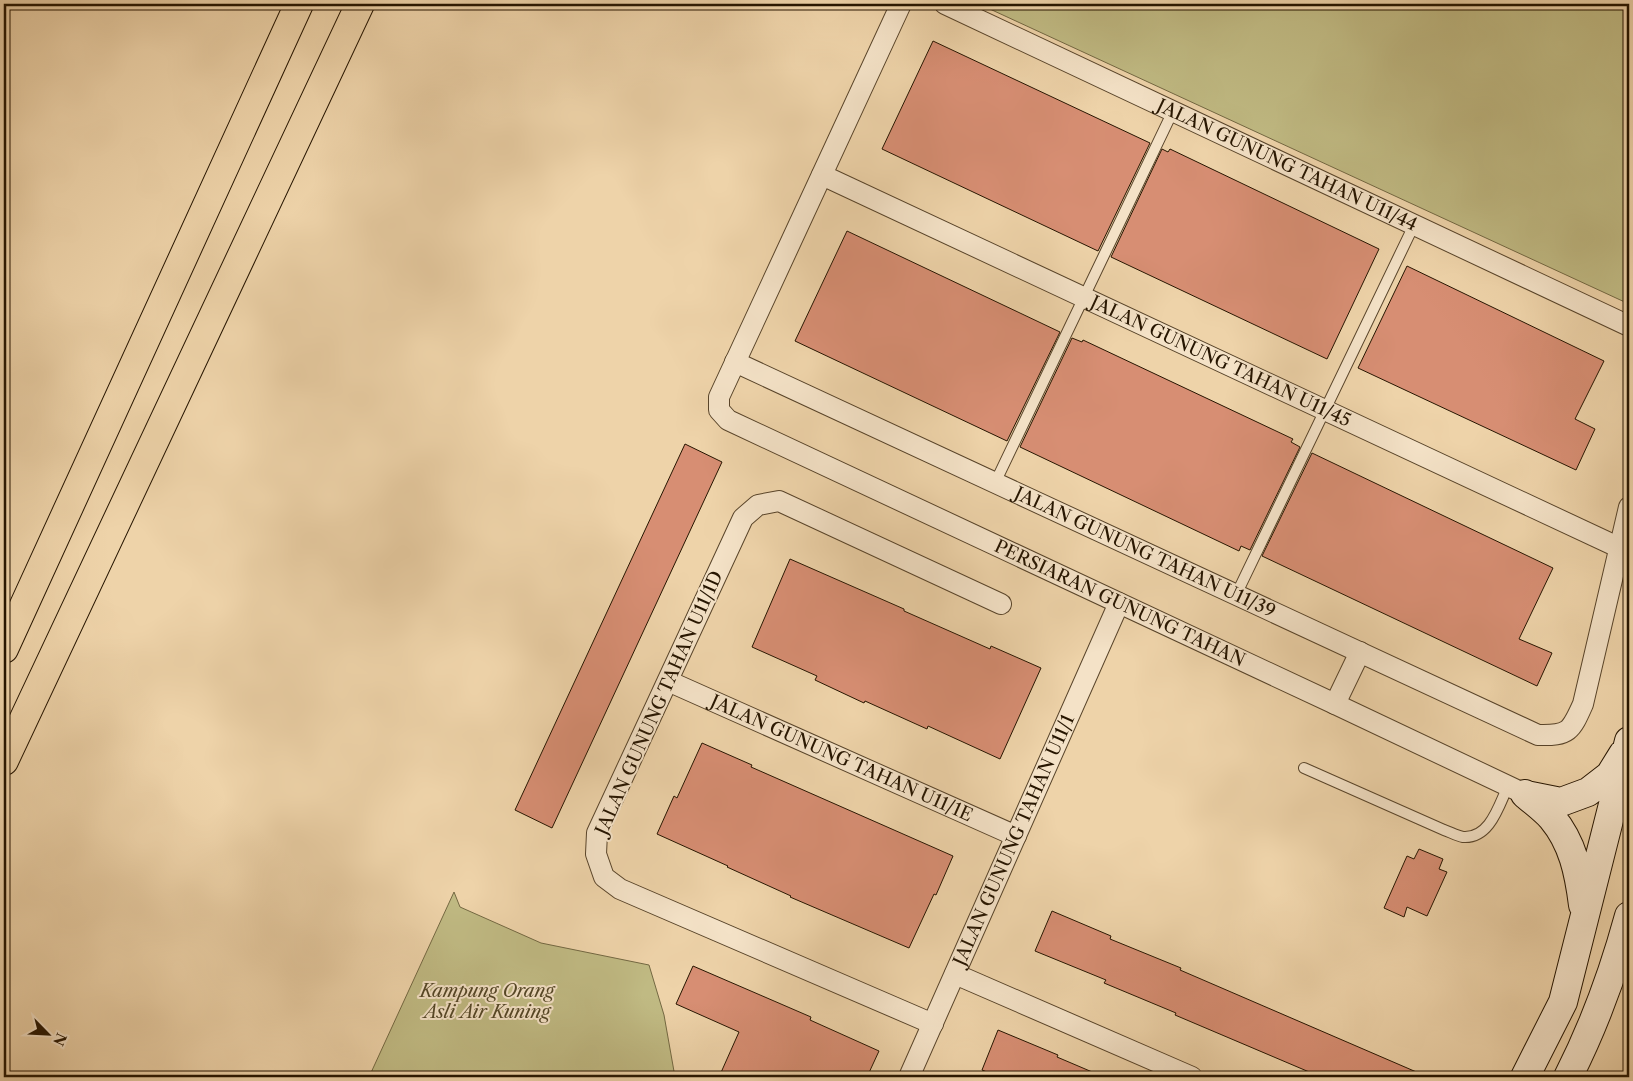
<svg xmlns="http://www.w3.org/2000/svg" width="1633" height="1081" font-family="'Libre Caslon Text',serif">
<rect width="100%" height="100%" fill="#eed3a9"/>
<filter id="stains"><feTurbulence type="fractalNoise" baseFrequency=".004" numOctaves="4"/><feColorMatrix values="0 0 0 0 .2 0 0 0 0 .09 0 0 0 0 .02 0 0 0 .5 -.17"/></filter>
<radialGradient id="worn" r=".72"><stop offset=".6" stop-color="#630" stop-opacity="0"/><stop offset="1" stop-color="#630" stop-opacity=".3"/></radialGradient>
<path fill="#c0ba83" stroke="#736842" d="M979,4H1629V304Z
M454,892L460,907L541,943L649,965L664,1015L675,1077H369Z"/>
<path fill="#d78e73" stroke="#261500" d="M933,41L1150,143L1098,251L882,149Z
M1162,149L1168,152L1170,149L1379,249L1327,359L1111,257Z
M847,231L1060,332L1007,441L795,341Z
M1407,266L1604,361L1575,419L1595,429L1576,470L1358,368Z
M1072,338L1082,342L1083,340L1293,439L1291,442L1300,447L1250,550L1241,546L1239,551L1020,447Z
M685,444L722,462L552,828L515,810Z
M1312,453L1553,568L1519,639L1552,653L1537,686L1262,556Z
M790,559L904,609V611L990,649L991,646L1041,668L1000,759L928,726L927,729L865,701L864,703L815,680L817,676L752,647Z
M702,743L752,765L751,767L953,856L936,895L934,894L909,948L790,897L791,896L727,867L728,866L657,834L674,796L677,798Z
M1419,849L1443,859L1439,869L1447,872L1427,916L1407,907L1404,917L1384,908L1407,856L1414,859Z
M1052,911L1111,936L1110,939L1181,968L1180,970L1428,1077H1321L1175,1015L1176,1013L1104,983L1106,980L1035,951Z
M693,966L811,1017L810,1020L879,1051L867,1077H719L739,1032L676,1004Z
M998,1030L1058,1055L1057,1057L1104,1077H999L982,1070Z"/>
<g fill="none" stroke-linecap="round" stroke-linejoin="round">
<g stroke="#58442a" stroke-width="12">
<path id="lane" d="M995,483L1173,111
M1236,595L1414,225
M1304,768L1444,830C1450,832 1457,836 1463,837C1490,839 1499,805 1508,786"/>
</g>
<g stroke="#58442a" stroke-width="22">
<g id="street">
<path id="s1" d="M901,4L719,397V410L728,420L1335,704L1525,794"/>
<path id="s2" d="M945,4L1629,326"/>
<path id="s3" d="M822,175L1620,548"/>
<path id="s4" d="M735,362L1538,735C1569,736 1571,731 1583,704L1629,507"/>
<path id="s5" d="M668,681L1016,836"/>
<path d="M1335,704L1360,652"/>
<path d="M955,974L1192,1077"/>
<path d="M933,1024L620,889L604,877L596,854L597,833L743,518L758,505L779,501L1001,604"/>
<path id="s6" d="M909,1077L1119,603"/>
</g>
</g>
<g stroke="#261500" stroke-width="30">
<path id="secondary" d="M1525,794C1534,802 1544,809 1552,818C1573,843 1579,873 1583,905
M1526,795L1561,802L1588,792L1610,775L1623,754
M1525,1077L1563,1002L1629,741
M1568,1077C1594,1026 1614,971 1629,916"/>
</g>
<g stroke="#261500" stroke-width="30">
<path id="highway" d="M4,649L299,4
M4,761L360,4"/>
</g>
<use href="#lane" stroke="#f4e2c7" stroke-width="10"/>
<use href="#street" stroke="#f4e2c7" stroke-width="20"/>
<use href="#secondary" stroke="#f4e2c7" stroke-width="28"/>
<use href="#highway" stroke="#eed3a9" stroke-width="28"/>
</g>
<g text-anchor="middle" stroke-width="4" stroke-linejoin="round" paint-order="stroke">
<g font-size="18" fill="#261500" stroke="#f4e2c7">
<text dy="6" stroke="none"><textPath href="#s2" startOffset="378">JALAN GUNUNG TAHAN U11/44</textPath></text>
<text dy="6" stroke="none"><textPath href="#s3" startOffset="440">JALAN GUNUNG TAHAN U11/45</textPath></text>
<text dy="6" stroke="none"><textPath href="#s4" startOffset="452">JALAN GUNUNG TAHAN U11/39</textPath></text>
<text dy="6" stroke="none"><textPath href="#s1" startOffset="892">PERSIARAN GUNUNG TAHAN</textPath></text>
<text transform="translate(659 703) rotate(-66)" y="6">JALAN GUNUNG TAHAN U11/1D</text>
<text dy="6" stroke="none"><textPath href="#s5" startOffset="190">JALAN GUNUNG TAHAN U11/1E</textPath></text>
<text dy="6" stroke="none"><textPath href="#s6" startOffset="259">JALAN GUNUNG TAHAN U11/1</textPath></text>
</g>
<g font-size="18" font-style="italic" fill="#544727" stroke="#f4e2c7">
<text x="487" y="997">Kampung Orang<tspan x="487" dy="21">Asli Air Kuning</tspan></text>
</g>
</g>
<rect width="1633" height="1081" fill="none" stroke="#eed3a9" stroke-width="20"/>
<rect x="5" y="5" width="1623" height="1071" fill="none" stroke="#261500" stroke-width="2.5"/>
<rect x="10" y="10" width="1613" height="1061" fill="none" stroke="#261500"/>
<g transform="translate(48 1034) rotate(114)" stroke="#f4e2c7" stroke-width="4" paint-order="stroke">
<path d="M0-4L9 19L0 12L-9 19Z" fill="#261500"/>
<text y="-8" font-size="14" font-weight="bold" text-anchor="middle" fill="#261500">N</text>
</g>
<rect width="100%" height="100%" filter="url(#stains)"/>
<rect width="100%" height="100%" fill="url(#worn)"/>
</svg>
